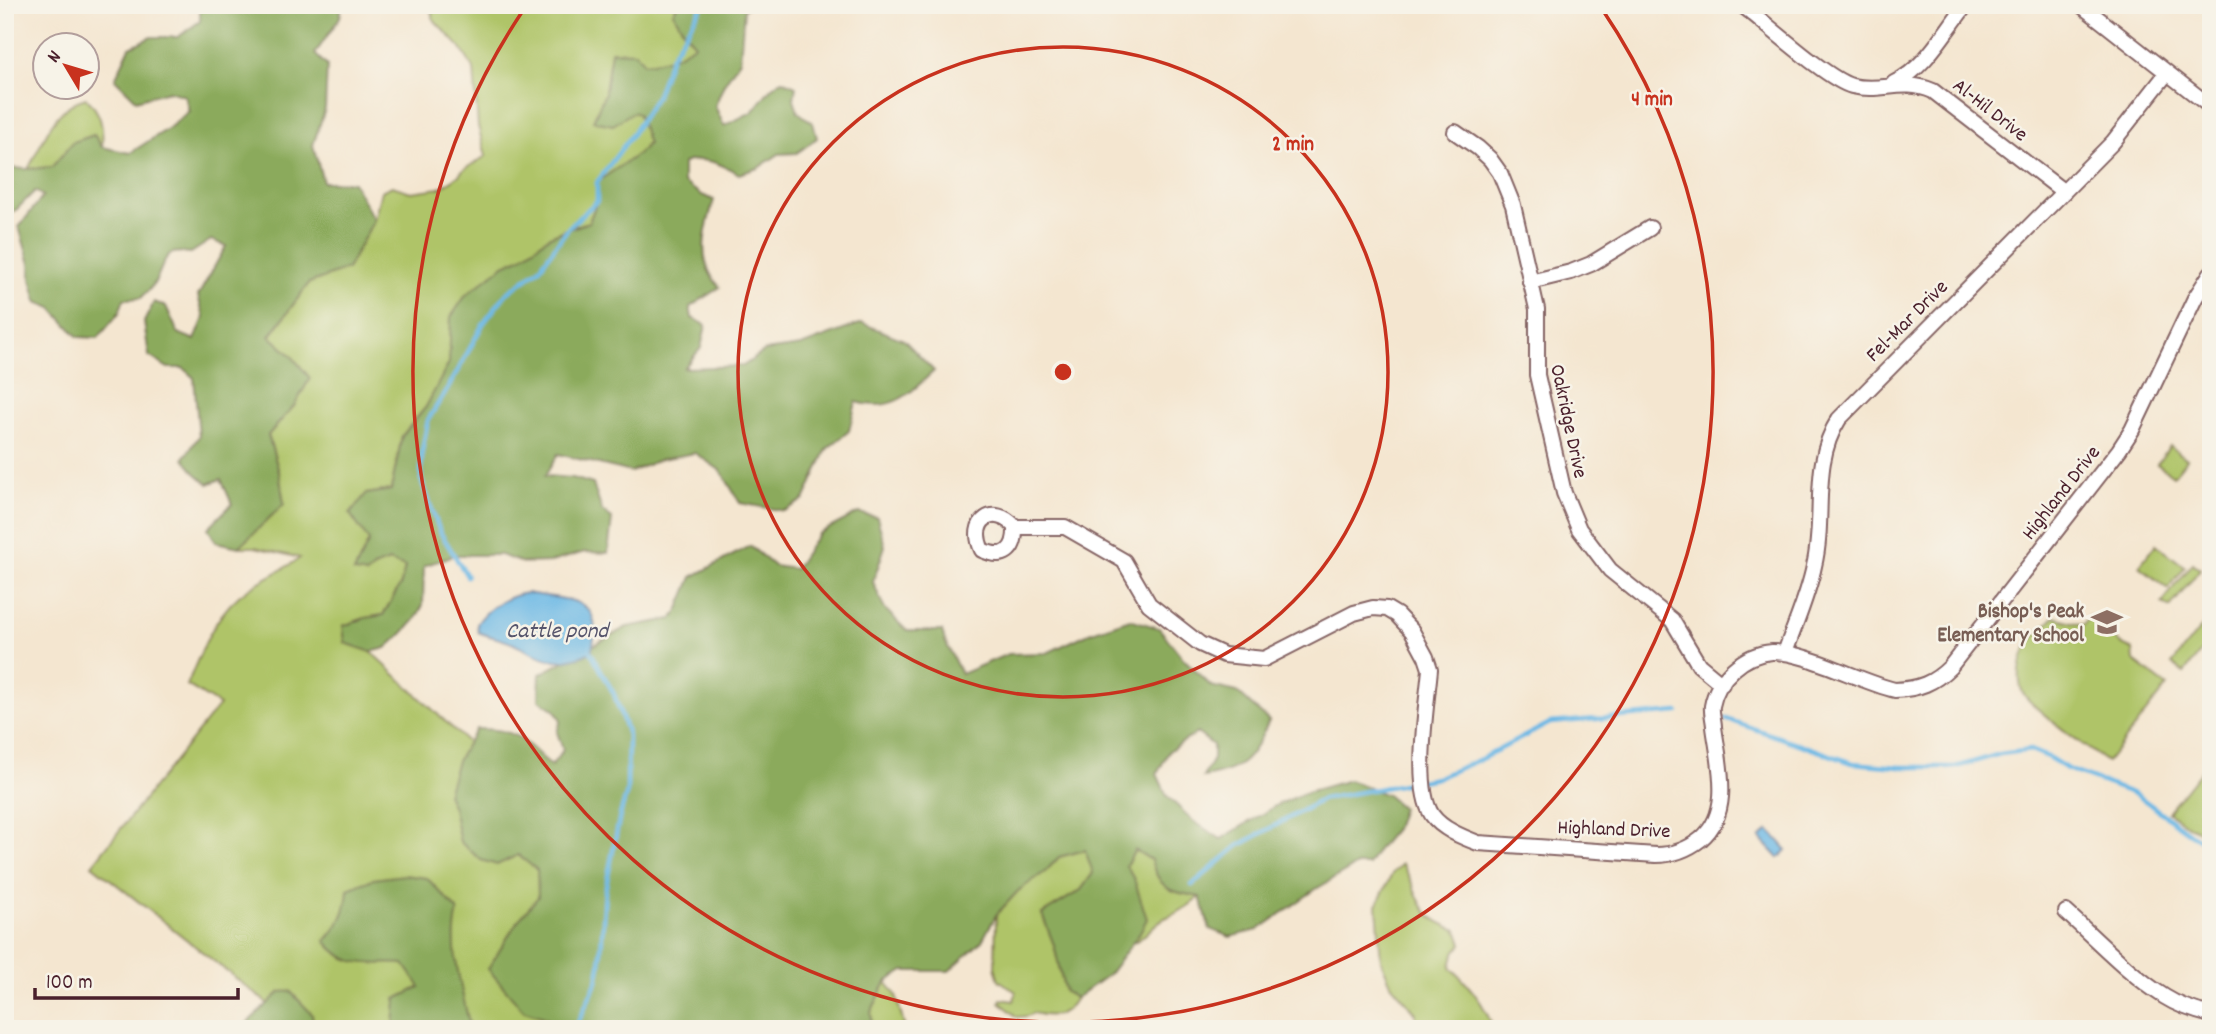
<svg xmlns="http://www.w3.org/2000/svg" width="2216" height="1034" font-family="Dekko,sans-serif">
<rect width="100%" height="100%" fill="#f7f3e8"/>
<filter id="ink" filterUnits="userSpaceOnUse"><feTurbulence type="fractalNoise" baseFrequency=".0143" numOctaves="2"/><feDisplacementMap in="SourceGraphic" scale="14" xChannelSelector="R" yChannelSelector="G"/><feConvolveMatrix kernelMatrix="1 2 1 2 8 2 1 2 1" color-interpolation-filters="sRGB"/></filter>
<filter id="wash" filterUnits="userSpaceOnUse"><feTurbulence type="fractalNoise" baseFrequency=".00686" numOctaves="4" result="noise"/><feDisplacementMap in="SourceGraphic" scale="28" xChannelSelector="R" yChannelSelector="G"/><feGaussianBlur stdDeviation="1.57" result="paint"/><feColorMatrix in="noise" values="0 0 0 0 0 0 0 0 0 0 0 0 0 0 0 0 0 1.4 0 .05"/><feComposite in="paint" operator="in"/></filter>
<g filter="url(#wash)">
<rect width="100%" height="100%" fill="#f4e6d0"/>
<path fill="#afc468" stroke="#7c724a" stroke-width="2" d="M429,5H678L673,12L685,33L695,44C679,57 664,61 644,63L635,52L609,63L605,93L593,121L613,125L633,111L638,114L648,143L597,201L589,222L570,227L550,236L522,257L504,265L451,317L450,363L426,407L402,436L391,490L366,494L369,540L367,574L376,566L389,561L406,567L401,584L383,615L365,618L343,626L726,983L689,1029H300L92,865L219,705L187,685C202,650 215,611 248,589C265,578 283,570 300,558L255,547H239L284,504L279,472L268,435L295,405L291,355L270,337L309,283L347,269L374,220L381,191L392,186L411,192L440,188L458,176L463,170L486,156L478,126L474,69L460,47L434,20Z
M86,98C101,112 104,127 102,147L94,135L73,142L52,167L28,169C43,143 53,106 86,98Z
M2170,446L2187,459L2173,476L2157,464Z
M2156,544L2185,567L2168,589L2139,566Z
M2193,563L2200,569L2170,608L2162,603Z
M2211,615V639L2184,673L2172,664Z
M2090,616L2122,645L2133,650L2134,661L2167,686L2107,762C2089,749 2032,709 2023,693C2016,679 2021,658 2028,646C2034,634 2045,627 2054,617L2083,625Z
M2211,758V836L2188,826L2168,812Z
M1085,850L1094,872L1081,890L1042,914L1054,945L1065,992L1076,998C1065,1017 1053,1018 1033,1013L1027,1016L1017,1017L1000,1002L1001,999L1014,1001L1016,992L999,980L995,967L996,915L1018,891L1046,871L1059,857Z
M1135,850L1151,860C1160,891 1170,891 1200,897C1185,909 1181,911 1165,918C1152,924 1146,938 1132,943L1139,934L1126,866Z
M1402,864C1423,897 1413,915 1457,930L1462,944L1454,953L1451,967C1469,986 1485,1003 1493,1029H1414L1416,1013L1391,984L1381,961L1377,905L1393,872Z
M886,982L896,995L905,1029H872L871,1012Z"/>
<path fill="#8baa5c" stroke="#6a6444" stroke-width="2" d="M200,5H342L340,17L315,54L327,66L325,109L313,145L323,182H353L374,220L347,269L309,283L270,336L291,355L310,378L295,405L268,435L279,472L284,504L239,547L216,542L208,528L232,504L221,479L208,484L195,473L184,458L199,436L194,378L183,368H168L149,356L144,322L154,302L166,306L178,333L195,340L204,318L198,296L226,246L211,240L191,253C162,249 167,259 156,280C153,287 146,293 141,298L124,299L119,313L98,338L78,337L52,308L37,302L31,279L30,264L19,227L43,196L35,191L15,211L5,216V168L28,169L52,167L73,142L94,135L102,147L130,153L169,128L189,111L185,96L169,91L136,100L115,79L130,47L151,37H178L200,21Z
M678,5H749L744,10L740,60L724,84L715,106L724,126L752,112L771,88L782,80L796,86L794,99L798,112L813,123L817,138L797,153L779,154L758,168L739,174C722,164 702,155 683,163V182L702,195L714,200C705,230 695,261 720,287L690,307L692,318L706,325L701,348L684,368L743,366L765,351L801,346L862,323L904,340L934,371C909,394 892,413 856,402L849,431L827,449L804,500L784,511L740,503L721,471L695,453L661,459L631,472L558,454L545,476L573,478L593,484L602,511L612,519L608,553L585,552L551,562L523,563L500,555H454L424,566L423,605L415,620L402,634L386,648L371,652L345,643L343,626L365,618L383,615L401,584L405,567L389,561L376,566L367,574L354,572L369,541L350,514L366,494L391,490L402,436L426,407L449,363L451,317L466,295L504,265L522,257L550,236L589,222L597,201V182L638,154L648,144L638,114L633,112L613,125L593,121L605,93L611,51L635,52L644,63C664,61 679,57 695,44L685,33L673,12Z
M858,513L877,517L885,546L873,582L884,608L907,631H942L945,641L961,674L1008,654L1047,653L1089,633L1130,619L1159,628L1183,658L1211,686L1237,692L1269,721C1251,758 1246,770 1203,777L1213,759V745L1197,733L1169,751L1157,774L1167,796L1193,821L1221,839L1277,805L1307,792L1349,780L1387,795L1402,808L1395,829L1379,848L1368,865H1357L1316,889L1258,930L1230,937L1210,929L1200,897C1170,891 1160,891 1151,860L1135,850L1126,866L1134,879L1147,919L1139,934L1109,974L1076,998L1065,992L1054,945L1042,914L1081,890L1093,873L1085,850L1059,857L1046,871L1018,891L996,915L982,941L949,971H904L886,982L871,1012L872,1029H558L547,1018L524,1011L488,969L517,922L538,897L537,870L518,855L497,865L481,860L460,842L453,808L447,794L457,761L476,729C518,728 524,741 551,766L563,750L557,732L561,720L554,709L539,700L540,674L627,627L672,619L678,611L692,577L750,546L774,566L795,569L818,534Z
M404,875L427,878L458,911C448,949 463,991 470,1029H397L394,1027L396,999L420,987L404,964C369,962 349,970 325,941C340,925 347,911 348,889L373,879Z
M290,991L312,1014L314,1029H241L280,992Z"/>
<path fill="#6bb8e5" stroke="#5a6c88" stroke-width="2" d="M527,593C566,601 608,594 591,652C558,668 545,659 514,644C503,639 490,637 478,632L477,624C487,608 508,595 527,593Z
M1769,830L1787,850L1779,858L1760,838Z"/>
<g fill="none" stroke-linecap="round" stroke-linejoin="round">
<path stroke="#6bb8e5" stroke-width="4.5" d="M467,576L440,532L421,479L422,451L428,420L454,378L483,324L506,294L539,269L569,227L597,201V182L628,140L657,95L671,56L703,5
M1726,719L1853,763L1900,767H1956L2000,754L2031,750L2048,757L2067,769L2137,795L2192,835L2211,845
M1192,885L1238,846L1323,799L1436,778L1483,758L1550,723L1678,712
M575,1029L597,981L600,966L605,891L620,815L627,792L628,735L614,694L591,652"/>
</g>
</g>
<g filter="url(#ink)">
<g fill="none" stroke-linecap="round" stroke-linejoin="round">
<g stroke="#866565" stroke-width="18">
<path id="minor" d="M1742,5C1766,23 1828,80 1852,86C1882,93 1902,78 1933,91L2064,192
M2081,5L2211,107
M1894,83C1925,69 1945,31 1966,5
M1455,132L1478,148L1490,159L1500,173L1513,205L1537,309V375L1564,493L1579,529L1610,570L1672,620L1699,665L1722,684
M1530,282L1571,272L1591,264L1650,228
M1015,527C1016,551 1004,560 982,550C968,521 994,503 1015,527H1065L1124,561L1149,604L1200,644L1224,655L1264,659L1354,613L1373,608L1387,609L1397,615L1412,631L1426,657L1430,669C1427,704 1413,787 1432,815C1442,829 1462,837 1478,843L1656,855C1673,855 1687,850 1701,839C1733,812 1719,764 1714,727C1714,721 1711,712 1712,706C1717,678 1744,654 1772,652C1805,651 1860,682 1895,690C1919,689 1934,683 1950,667L2119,450L2132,430L2195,298L2211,273
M1785,653C1795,624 1808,596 1814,566C1826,517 1810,464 1839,419L2113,142L2167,73
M2066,912C2098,941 2129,974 2165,997C2179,1006 2195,1011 2211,1015"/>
</g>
<use href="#minor" stroke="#fff" stroke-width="14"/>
</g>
</g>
<g fill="none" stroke="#c8321e" stroke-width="3.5">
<circle cx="1063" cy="372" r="325"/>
<path d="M1602 9A650 650 0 1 1 524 9"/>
</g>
<defs>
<g id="school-bare" transform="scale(2.415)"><path d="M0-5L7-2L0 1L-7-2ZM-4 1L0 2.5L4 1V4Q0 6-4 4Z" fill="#8d6e63" stroke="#f7f3e8" stroke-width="2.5" paint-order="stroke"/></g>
</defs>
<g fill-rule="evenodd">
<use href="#school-bare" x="2107" y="622"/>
</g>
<g text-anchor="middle" stroke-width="5" stroke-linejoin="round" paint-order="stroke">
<g font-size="21" fill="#4a1f2b" stroke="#f7f3e8">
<text transform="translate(1991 109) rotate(38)" y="7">Al-Hil Drive</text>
<text transform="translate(1906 320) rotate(-45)" y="7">Fel-Mar Drive</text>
<text transform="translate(1570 421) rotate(78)" y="7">Oakridge Drive</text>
<text transform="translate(2060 492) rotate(-52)" y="7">Highland Drive</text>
<text transform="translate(1614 828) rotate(2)" y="7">Highland Drive</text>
</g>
<g font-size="21" font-weight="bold" fill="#785e54" stroke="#f7f3e8" text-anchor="end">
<text x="2084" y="617">Bishop's Peak<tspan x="2084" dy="24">Elementary School</tspan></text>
</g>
<g font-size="23" font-style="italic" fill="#56556c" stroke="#f7f3e8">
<text x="557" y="637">Cattle pond</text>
</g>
</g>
<circle cx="1063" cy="372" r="10" fill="#c8321e" stroke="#f7f3e8" stroke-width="3.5"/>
<g font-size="21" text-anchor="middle" font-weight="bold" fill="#c8321e" stroke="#f7f3e8" stroke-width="5" stroke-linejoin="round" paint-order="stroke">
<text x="1652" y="105">4 min</text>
<text x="1293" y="150">2 min</text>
</g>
<rect width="2216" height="1034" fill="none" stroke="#f7f3e8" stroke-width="28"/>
<g transform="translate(66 66) rotate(308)"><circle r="33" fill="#f7f3e8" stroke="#b29e9c" stroke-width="2"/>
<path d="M0-5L12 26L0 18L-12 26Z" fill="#c8321e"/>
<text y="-10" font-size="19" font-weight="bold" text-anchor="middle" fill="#4a1f2b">N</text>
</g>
<path d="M35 988v10h203v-10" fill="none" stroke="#4a1f2b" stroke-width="3.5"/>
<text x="46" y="988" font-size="21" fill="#4a1f2b" stroke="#f7f3e8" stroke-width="5" paint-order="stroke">100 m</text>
</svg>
